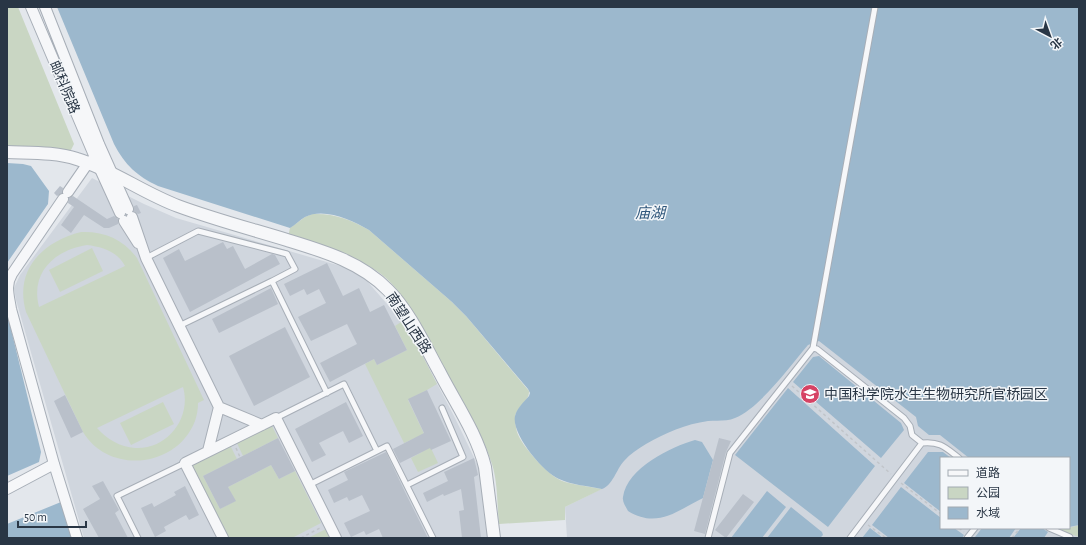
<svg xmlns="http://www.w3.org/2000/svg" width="1086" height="545" font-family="'Alegreya Sans','Noto Sans SC',sans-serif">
<rect width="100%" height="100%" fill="#e3e7ec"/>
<path fill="#d0d6de" d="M92,178L144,204L176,218L344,267L354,271L367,281L394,312L420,351L455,418L482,474L489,538H84L16,300L14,288L20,275Z
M806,331L1003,458H941V528H1069V504L1079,505V538H567L565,507L601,489L595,460Z"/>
<path fill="#c9d6c3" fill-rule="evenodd" d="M7,7H18L74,144L70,152L7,147Z
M312,214C333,213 350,219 369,230L452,302L466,316L529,391C530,401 516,407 515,417C515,422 516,428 517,432C521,445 547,474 560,480C568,484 591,487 602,489L565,507V520L499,524C497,505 498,483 492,464C479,424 455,388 433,351C419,326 405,292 381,274C354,254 320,247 288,237L290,228L305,217Z
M81,232C104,231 123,239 137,258L204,400L198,403C198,409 197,415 195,421C177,468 109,475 83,432L26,312C14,270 42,242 81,232ZM87,245C103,247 118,252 125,266L39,307C30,272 55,250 87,245ZM183,387C192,418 167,450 135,448C120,447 107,439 97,428Z
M92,248L103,271L60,292L49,270Z
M401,322L419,349L437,384L427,390L408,400L438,463L418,472L411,458L422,452L415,438L404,443L365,364L374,359L377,365L407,350L395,326Z
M163,402L174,424L131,445L120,423Z
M271,424L278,438L243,456L236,441Z
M230,445L237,459L203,476L220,509L235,501L228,487L271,465L279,479L295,471L321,523L292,538H227L190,465Z
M1079,525V537L1062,531L1060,529L1069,528Z
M326,529L331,538H308Z"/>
<path fill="#9cb8cd" d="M57,7H1079V525L1069,527V458H969L940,435H929L918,426L916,417L819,341L808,345C790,366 760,408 735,418C727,422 717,420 708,421C686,424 665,433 646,444C638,449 630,454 624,461C616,470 613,485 602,489C588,486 572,485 559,479C544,473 511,434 515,416C517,408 524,402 529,396L530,393L528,389L466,316L452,302L369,230C352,220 324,207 305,217C300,220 295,225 290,228L158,186C137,176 125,165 114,144Z
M7,163L23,164L31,166L49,191L48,204L7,263Z
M7,313L41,452L39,462L7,476Z
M819,356L901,423L904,430L881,458L793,382L813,357Z
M788,388L875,466L828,527L735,455Z
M695,440L702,442L713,460L703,498C677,511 657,529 628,511C626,507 622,502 623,497C627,468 671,447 695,440Z
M928,452H943L951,458H941V512L904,483Z
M901,487L941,518V528H954L964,535L962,538H889L872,525Z
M767,491L786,507L762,538H731Z
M61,502L72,538H7V524Z
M791,507L822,532L823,535L820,538H767Z
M870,528L883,538H862Z
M982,528H1016L1009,538H976L975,537Z
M1021,528H1042L1048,532L1044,538H1013Z"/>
<path fill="#b9c0ca" d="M60,186L63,188L62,193L57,196L54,193Z
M73,196L107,219L114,216L118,219V224L109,228H104L84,215L71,233L61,225L74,207L68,203L69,198Z
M137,205L141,213L138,214L134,211V206Z
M223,242L227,249L233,246L245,269L272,254L275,255L280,264L190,312L163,258L179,249L185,261Z
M327,263L343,296L359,288L370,312L384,305L407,350L377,365L374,359L330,382L320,363L357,344L347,324L311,341L298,317L326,303L319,289L307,295L304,289L290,296L284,284Z
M271,288L278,304L219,333L212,319Z
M285,327L310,377L254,406L229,356Z
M427,390L451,441L431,450L430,448L400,463L393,449L424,433L408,399Z
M65,395L83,432L71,438L54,401Z
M346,402L363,436L349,443L343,431L319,443L326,455L312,462L295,429Z
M278,438L295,471L279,479L271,465L228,487L236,501L220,509L203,476Z
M719,438L731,441L726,452L705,534L694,531Z
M386,452L406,494L428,538H383L379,529L366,535L364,531L351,537L344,523L370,511L362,495L349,501L347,497L334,503L328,490L348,480L344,472Z
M474,458L478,475L474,477L481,538H462L459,511L464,510L461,489L444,496L443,494L427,502L423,493L448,481L444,472Z
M103,481L119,510L115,513L128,538H99L83,509L100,499L92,486Z
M185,486L199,515L189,520L186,515L164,527L166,531L155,537L141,508L152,503L154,507L176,495L174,492Z
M743,494L754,502L726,538L715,530Z"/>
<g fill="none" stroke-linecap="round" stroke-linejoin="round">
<g stroke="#a7aeb7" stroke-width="7">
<path id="service" d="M146,258L198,231L287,254L295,269L272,281
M179,326L272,281L327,393
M813,348L817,349L904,418L910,426L912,435L922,443C940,441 946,448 959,458
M276,418L344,384L377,451
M309,485L387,446L433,538
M407,485L463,457L442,408
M1049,528L1070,537V538
M138,538L117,496L185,463
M708,538L730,453L813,348L875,7
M850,538L922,443
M967,538L975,528"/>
</g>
<g stroke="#a7aeb7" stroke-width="12">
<path id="minor" d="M31,7L99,167L120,213
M45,7L99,144L128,209
M68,192L88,163L94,159
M63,199L12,274C5,285 9,296 11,309L54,464L77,538
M132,217L146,258L219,407L208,451
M124,221L138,243
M219,407L262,425
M7,489L54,464
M223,538L185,463L276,418L336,538"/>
</g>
<g stroke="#a7aeb7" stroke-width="14">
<path id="tertiary" d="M7,152C30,153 56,152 77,159C113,170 143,193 178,206C213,219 251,229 287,240C323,251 361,262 388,290C410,312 425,346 440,373C456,404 477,434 485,467L494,538"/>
</g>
<path stroke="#c1c5ca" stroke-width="1.5" stroke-dasharray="3 3" stroke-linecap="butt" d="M792,386L891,474
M236,448L240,457
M901,483L941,514
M868,525L886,538
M959,528L964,532
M301,538L320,528
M1012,538L1020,528"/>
<use href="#service" stroke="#f6f7f9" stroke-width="5"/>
<use href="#minor" stroke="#f6f7f9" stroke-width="10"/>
<use href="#tertiary" stroke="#f6f7f9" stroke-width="12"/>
</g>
<defs>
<g id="university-disc" transform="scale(1)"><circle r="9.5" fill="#d64264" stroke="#f3f6f9"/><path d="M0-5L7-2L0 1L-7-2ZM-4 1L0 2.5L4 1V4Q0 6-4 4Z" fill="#fff"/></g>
</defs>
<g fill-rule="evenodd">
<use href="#university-disc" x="810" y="394"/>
</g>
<g text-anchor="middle" stroke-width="3" stroke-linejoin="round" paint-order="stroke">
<g font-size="14" fill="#293645" stroke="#f3f6f9">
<text transform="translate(65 87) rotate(67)" y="5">邮科院路</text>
<text transform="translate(409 323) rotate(57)" y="5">南望山西路</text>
</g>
<g font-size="14" fill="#293645" stroke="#f3f6f9" text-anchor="start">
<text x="824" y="399">中国科学院水生生物研究所官桥园区</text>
</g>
<g font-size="15" font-style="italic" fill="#31587c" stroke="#f3f6f9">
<text x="650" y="218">庙湖</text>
</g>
</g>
<rect width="1086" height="545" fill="none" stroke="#293645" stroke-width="16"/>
<rect x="940" y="457" width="130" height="72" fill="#f3f6f9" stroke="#a2a9b1"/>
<rect x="948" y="470" width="20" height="6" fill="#f6f7f9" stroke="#a2a9b1"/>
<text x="976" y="477" font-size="12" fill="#293645">道路</text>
<rect x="948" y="487" width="20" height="12" fill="#c9d6c3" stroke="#a2a9b1"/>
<text x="976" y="497" font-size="12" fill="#293645">公园</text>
<rect x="948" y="507" width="20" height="12" fill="#9cb8cd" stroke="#a2a9b1"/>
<text x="976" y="517" font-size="12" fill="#293645">水域</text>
<g transform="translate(1050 36) rotate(139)" stroke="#f3f6f9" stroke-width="3" paint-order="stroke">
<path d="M0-3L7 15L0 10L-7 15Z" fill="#293645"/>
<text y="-6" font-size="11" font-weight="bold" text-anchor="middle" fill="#293645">北</text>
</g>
<path d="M18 521v6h68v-6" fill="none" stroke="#293645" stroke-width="2"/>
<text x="24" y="521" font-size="12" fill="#293645" stroke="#f3f6f9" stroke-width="3" paint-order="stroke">50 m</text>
</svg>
